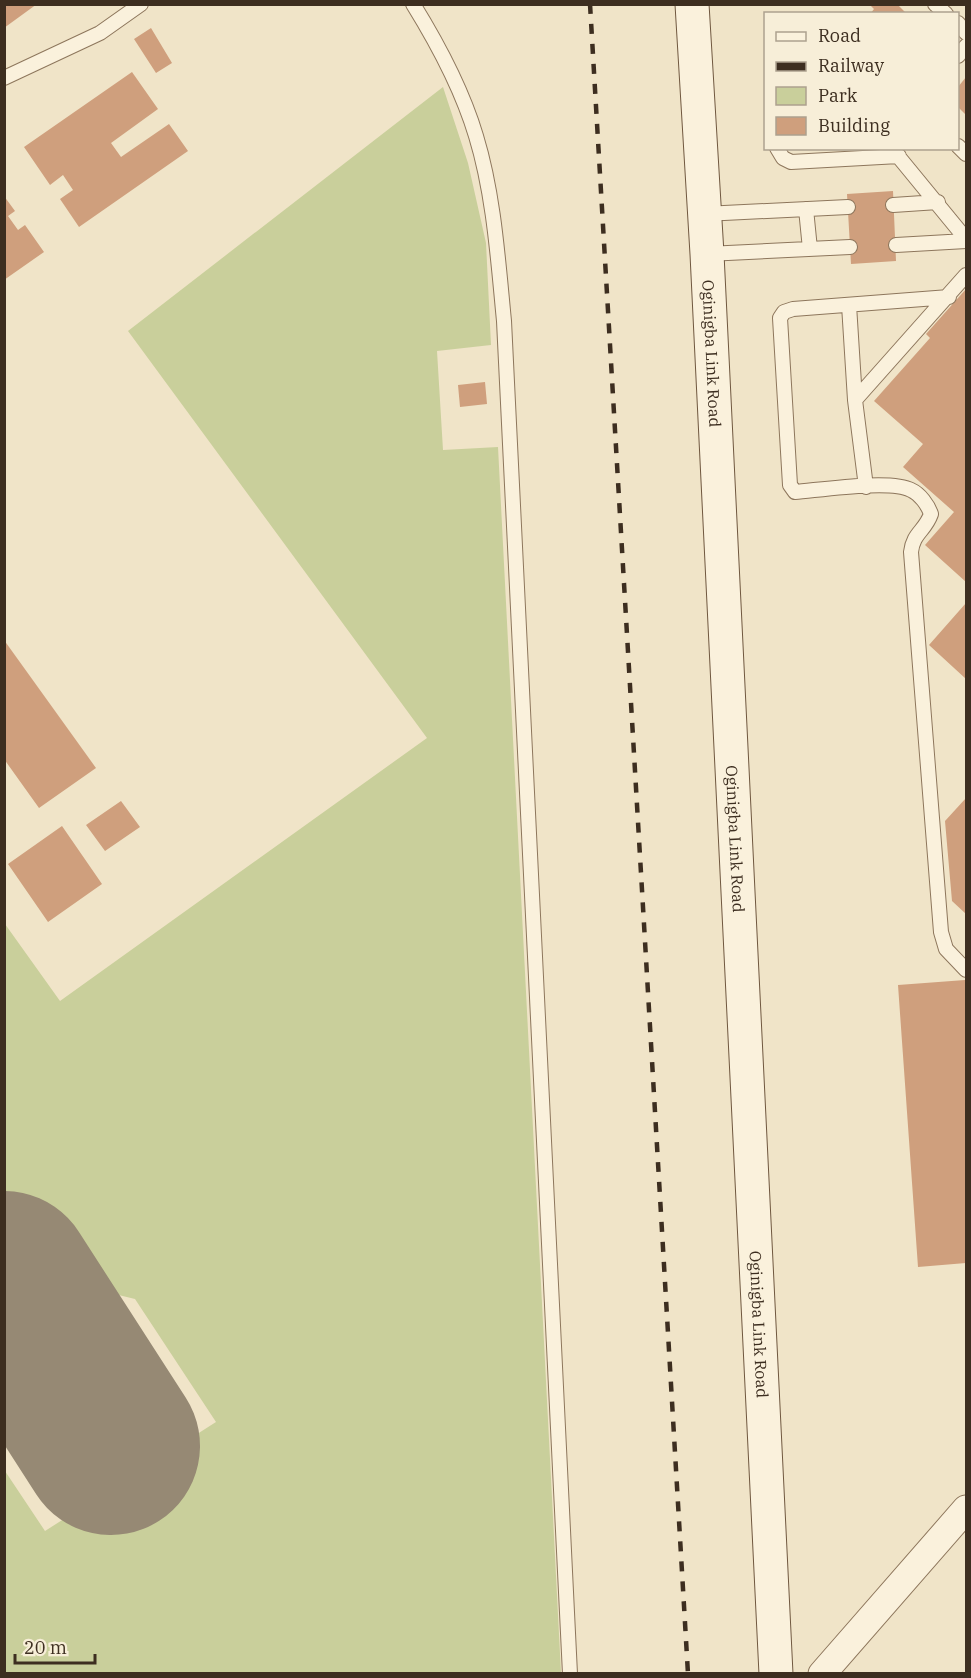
<svg xmlns="http://www.w3.org/2000/svg" width="971" height="1678" font-family="'IBM Plex Serif',serif">
<rect width="100%" height="100%" fill="#f0e4c8"/>
<path fill="#c9cf9b" d="M443,87L468,163L486,243L491,345L437,351L443,450L498,447L561,1673H5V1471L45,1531L216,1422L135,1299L53,1279L5,1203V924L60,1001L427,738L128,331Z"/>
<g fill="none" stroke-linecap="round" stroke-linejoin="round">
<path stroke="#968974" stroke-width="178" d="M4,1280L111,1446"/>
</g>
<path fill="#cf9f7d" d="M4,4H37L4,28Z
M869,4H897L907,14H870L874,9Z
M151,28L172,63L156,73L134,39Z
M132,72L158,109L111,143L121,157L169,124L188,151L79,227L60,199L73,190L63,175L50,185L24,147Z
M966,77V115L958,107V87Z
M893,191L896,261L851,264L847,194Z
M4,196L15,211L8,216L18,230L25,225L44,252L4,280Z
M966,289V582L925,545L954,512L903,467L923,444L874,401L930,338L926,334Z
M485,382L487,404L460,407L458,385Z
M966,603V679L929,645Z
M4,640L96,768L39,808L4,759Z
M966,798V914L952,901L945,821Z
M121,801L140,827L105,851L86,825Z
M62,826L102,884L48,922L8,864Z
M965,980L966,1263L918,1267L898,985Z"/>
<g fill="none" stroke-linecap="round" stroke-linejoin="round">
<g stroke="#8d765c" stroke-width="16">
<path id="lane" d="M413,4C439,46 462,89 476,136C494,195 498,260 504,321L570,1674
M935,4L946,14
M958,23L966,33
M958,56L966,46
M4,78L100,33L141,4
M958,146L966,154
M777,148L783,158L791,162L899,156
M893,150L966,239
M893,205L938,202
M806,209L810,249
M704,214L848,207
M896,245L966,241
M707,254L850,247
M949,297L793,309L784,312L780,318L790,485L795,492C820,490 891,479 911,490C920,494 928,505 931,514C925,531 913,533 911,552L941,932L946,949L966,970
M849,305L855,400L866,487
M855,400L966,275"/>
</g>
<g stroke="#8d765c" stroke-width="29">
<path id="street" d="M822,1674L966,1509"/>
</g>
<g stroke="#6f573f" stroke-width="35">
<g id="secondary">
<path id="s1" d="M692,4L707,254L776,1674"/>
</g>
</g>
<use href="#lane" stroke="#faf1dc" stroke-width="14"/>
<use href="#street" stroke="#faf1dc" stroke-width="27"/>
<use href="#secondary" stroke="#faf1dc" stroke-width="33"/>
<path stroke="#3d2e20" stroke-width="4.5" stroke-dasharray="10 10" stroke-linecap="butt" d="M590,4L688,1674"/>
</g>
<g text-anchor="middle" stroke-width="4.5" stroke-linejoin="round" paint-order="stroke">
<g font-size="16" fill="#3d2e20" stroke="#f7eed8">
<text dy="6" stroke="none"><textPath href="#s1" startOffset="350">Oginigba Link Road</textPath></text>
<text dy="6" stroke="none"><textPath href="#s1" startOffset="836">Oginigba Link Road</textPath></text>
<text dy="6" stroke="none"><textPath href="#s1" startOffset="1322">Oginigba Link Road</textPath></text>
</g>
</g>
<rect width="971" height="1678" fill="none" stroke="#3d2e20" stroke-width="12"/>
<rect x="764" y="12" width="195" height="138" fill="#f7eed8" stroke="#ada18e" stroke-width="1.5"/>
<rect x="776" y="32" width="30" height="9" fill="#faf1dc" stroke="#ada18e" stroke-width="1.5"/>
<text x="818" y="42" font-size="18" fill="#3d2e20">Road</text>
<rect x="776" y="62" width="30" height="9" fill="#3d2e20" stroke="#ada18e" stroke-width="1.5"/>
<text x="818" y="72" font-size="18" fill="#3d2e20">Railway</text>
<rect x="776" y="87" width="30" height="18" fill="#c9cf9b" stroke="#ada18e" stroke-width="1.5"/>
<text x="818" y="102" font-size="18" fill="#3d2e20">Park</text>
<rect x="776" y="117" width="30" height="18" fill="#cf9f7d" stroke="#ada18e" stroke-width="1.5"/>
<text x="818" y="132" font-size="18" fill="#3d2e20">Building</text>
<path d="M15 1654v9h80v-9" fill="none" stroke="#3d2e20" stroke-width="3"/>
<text x="24" y="1654" font-size="18" fill="#3d2e20" stroke="#f7eed8" stroke-width="4.5" paint-order="stroke">20 m</text>
</svg>
